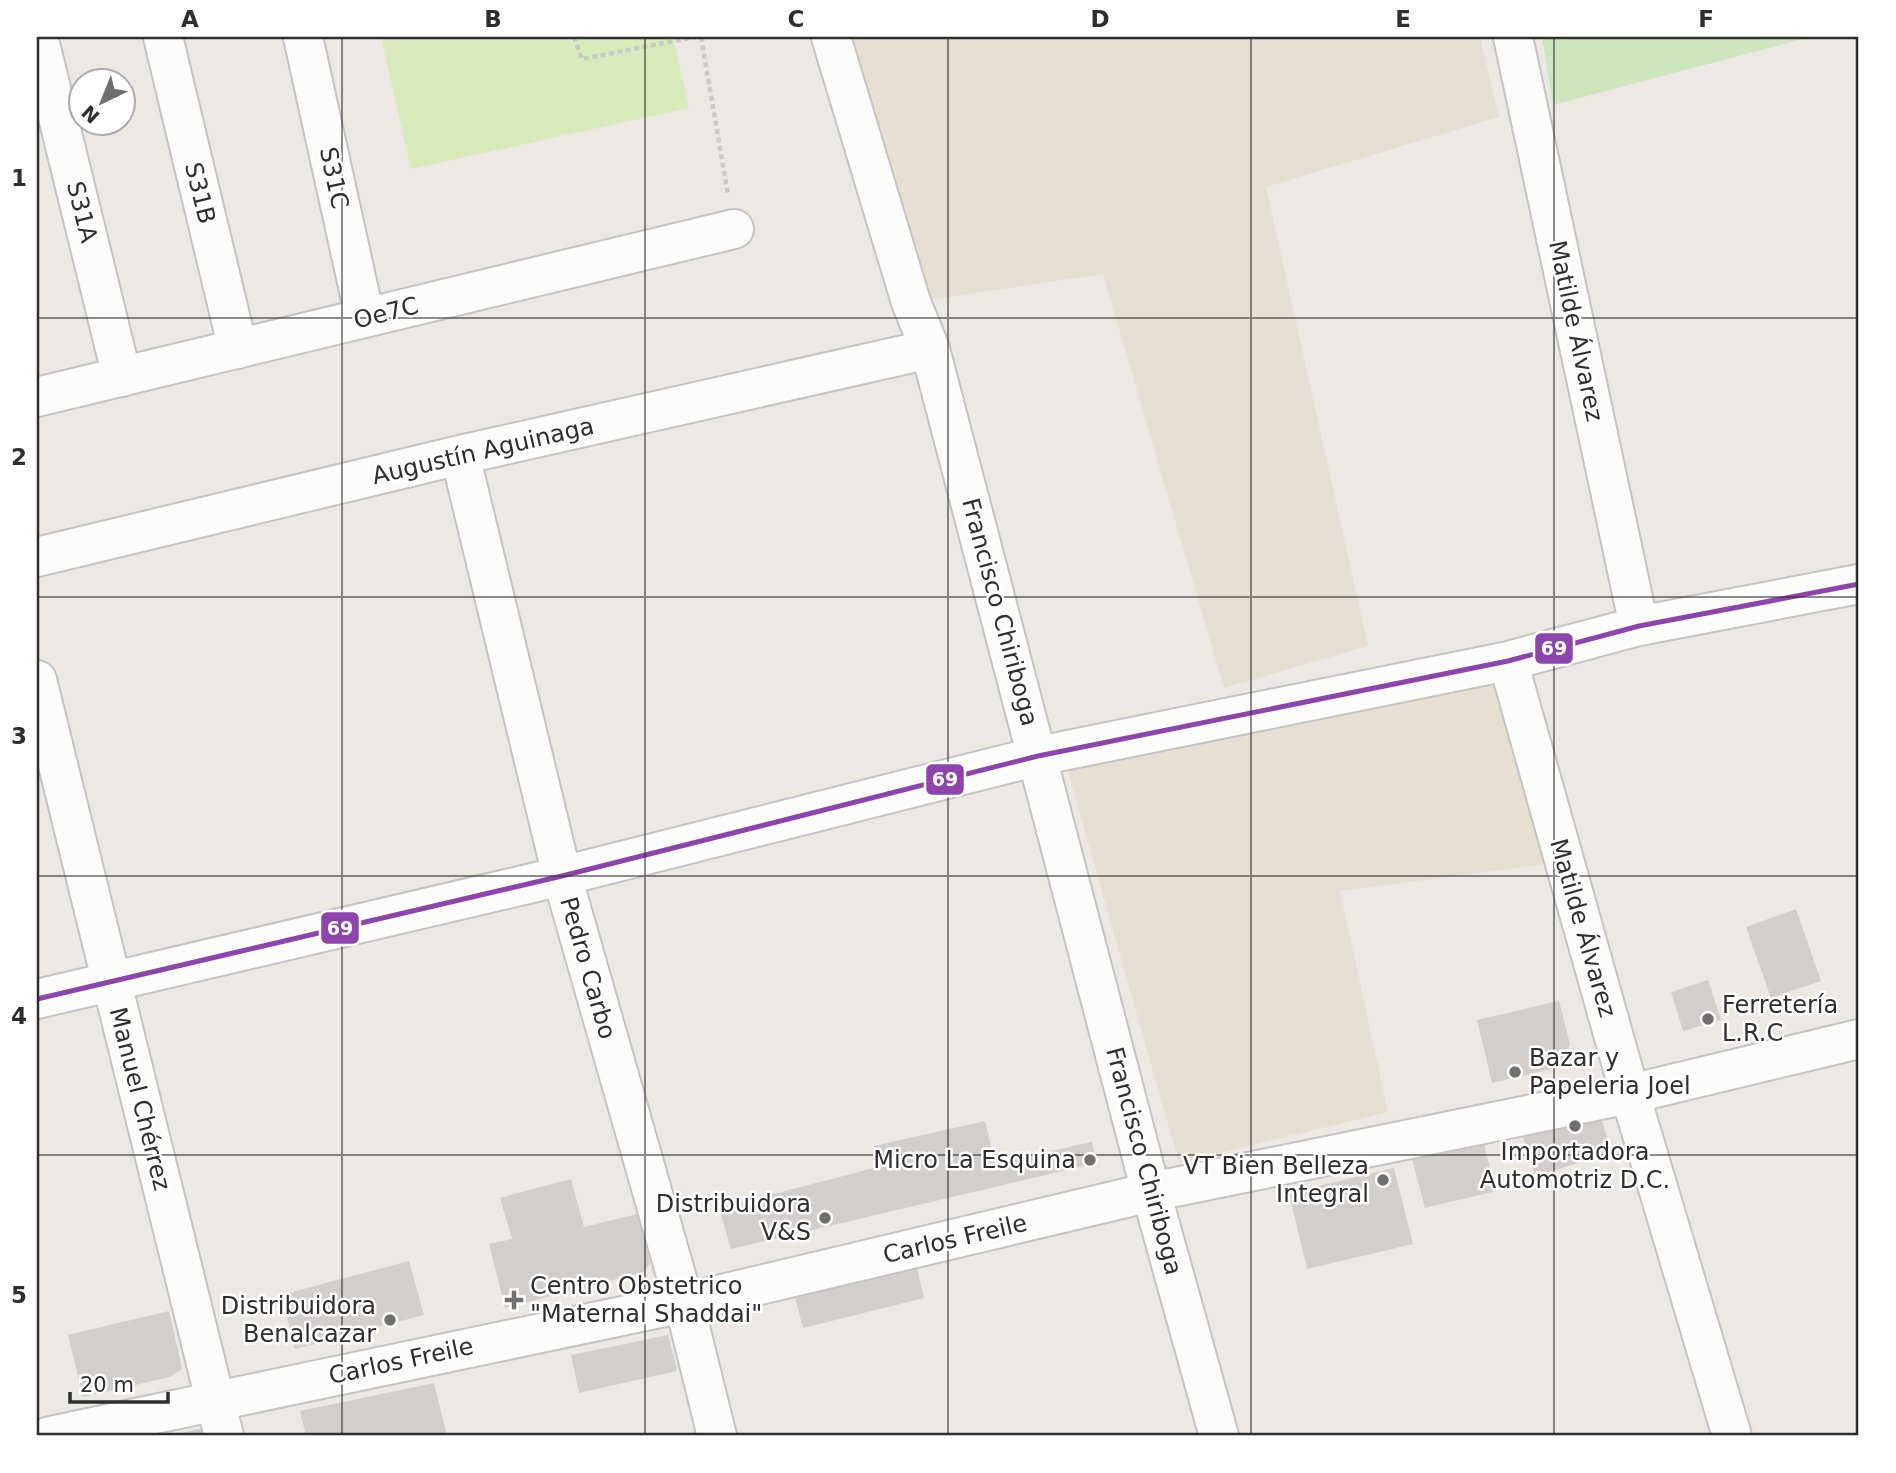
<svg xmlns="http://www.w3.org/2000/svg" width="1896" height="1473" font-family="'DejaVu Sans',sans-serif">
<rect width="100%" height="100%" fill="#ece8e4"/>
<path fill="#e6e0d3" d="M845,37H1480L1499,117L1266,187L1368,646L1224,688L1103,274L915,302Z
M1497,654L1554,863L1340,891L1388,1112L1179,1163L1061,747Z"/>
<path fill="#cee6be" d="M1542,37H1810L1553,105Z"/>
<path fill="#d9eabb" d="M381,37H673L689,108L411,169Z"/>
<path fill="#d1cecb" d="M1796,909L1821,981L1771,998L1746,927Z
M1708,980L1721,1020L1683,1031L1671,992Z
M1559,1001L1570,1044L1560,1067L1492,1083L1477,1020Z
M1600,1114L1612,1153L1535,1176L1523,1137Z
M985,1121L995,1163L1092,1142L1097,1163L731,1249L719,1208L878,1167L874,1146Z
M1483,1141L1496,1191L1425,1208L1412,1159Z
M1394,1168L1413,1244L1307,1269L1289,1193Z
M571,1179L584,1227L638,1214L650,1263L644,1272L505,1308L489,1244L512,1239L500,1198Z
M409,1261L424,1315L295,1349L281,1295Z
M916,1264L924,1298L803,1328L794,1293Z
M169,1311L182,1369L170,1377L83,1397L68,1335Z
M668,1335L677,1371L579,1393L571,1355Z
M434,1383L447,1436H306L300,1411Z
M203,1428L205,1436H173L172,1435Z"/>
<g fill="none" stroke-linecap="round" stroke-linejoin="round">
<g stroke="#c5c4c5" stroke-width="42">
<path id="minor" d="M163,37L238,349
M303,37L365,318
M831,37L911,302L930,349L1151,1192L1219,1436
M1513,37L1639,626
M41,48L122,377
M37,397L734,229
M460,455L562,876L684,1303L717,1436
M37,557L460,455L930,349
M1508,661L1630,1094L1732,1436
M37,680L224,1436
M37,999L562,876L1038,756L1508,661L1639,626L1859,584
M50,1436L684,1303L1151,1192L1630,1094L1859,1039"/>
</g>
<path stroke="#c9c9c8" stroke-width="4.5" stroke-dasharray="5 3.5" stroke-linecap="butt" d="M574,37L582,59L695,37
M701,37L728,195"/>
<use href="#minor" stroke="#fcfcfb" stroke-width="38"/>
<g stroke="#fff" stroke-width="10">
<path id="bus-1" d="M37,999L562,876L1038,756L1508,661L1639,626L1859,584"/>
</g>
<use href="#bus-1" stroke="#8e44ad" stroke-width="5"/>
</g>
<path fill="none" stroke="#2e2e2e" stroke-width="2" stroke-opacity="0.55" d="M342,37V1436M645,37V1436M948,37V1436M1251,37V1436M1554,37V1436M37,318H1859M37,597H1859M37,876H1859M37,1155H1859"/>
<g fill="#706f6e" stroke="#fff" stroke-width="2.5">
<circle cx="1708" cy="1019" r="7"/>
<circle cx="1515" cy="1072" r="7"/>
<circle cx="1575" cy="1126" r="7"/>
<circle cx="1090" cy="1160" r="7"/>
<circle cx="1383" cy="1180" r="7"/>
<circle cx="825" cy="1218" r="7"/>
<path d="M510.5 1289.5h7v7h7v7h-7v7h-7v-7h-7v-7h7z"/>
<circle cx="390" cy="1320" r="7"/>
</g>
<g text-anchor="middle" stroke-width="5" stroke-linejoin="round" paint-order="stroke">
<g font-size="24" fill="#2e2e2e" stroke="#fff">
<text transform="translate(334 178) rotate(78)" y="8">S31C</text>
<text transform="translate(200 193) rotate(76)" y="8">S31B</text>
<text transform="translate(82 212) rotate(76)" y="8">S31A</text>
<text transform="translate(386 313) rotate(-14)" y="8">Oe7C</text>
<text transform="translate(1576 331) rotate(78)" y="8">Matilde Álvarez</text>
<text transform="translate(483 451) rotate(-13)" y="8">Augustín Aguinaga</text>
<text transform="translate(1000 612) rotate(75)" y="8">Francisco Chiriboga</text>
<text transform="translate(1583 928) rotate(74)" y="8">Matilde Álvarez</text>
<text transform="translate(588 968) rotate(74)" y="8">Pedro Carbo</text>
<text transform="translate(140 1099) rotate(76)" y="8">Manuel Chérrez</text>
<text transform="translate(1144 1161) rotate(75)" y="8">Francisco Chiriboga</text>
<text transform="translate(955 1239) rotate(-13)" y="8">Carlos Freile</text>
<text transform="translate(401 1361) rotate(-12)" y="8">Carlos Freile</text>
</g>
<g font-size="24" fill="#2e2e2e" stroke="#fff" text-anchor="end">
<text x="1722" y="1013" text-anchor="start">Ferretería<tspan x="1722" dy="28">L.R.C</tspan></text>
<text x="1529" y="1066" text-anchor="start">Bazar y<tspan x="1529" dy="28">Papeleria Joel</tspan></text>
<text x="1575" y="1160" text-anchor="middle">Importadora<tspan x="1575" dy="28">Automotriz D.C.</tspan></text>
<text x="1076" y="1168">Micro La Esquina</text>
<text x="1369" y="1174">VT Bien Belleza<tspan x="1369" dy="28">Integral</tspan></text>
<text x="811" y="1212">Distribuidora<tspan x="811" dy="28">V&amp;S</tspan></text>
<text x="530" y="1294" text-anchor="start">Centro Obstetrico<tspan x="530" dy="28">"Maternal Shaddai"</tspan></text>
<text x="376" y="1314">Distribuidora<tspan x="376" dy="28">Benalcazar</tspan></text>
</g>
</g>
<g stroke="#fff" stroke-width="2.5">
<rect x="1534" y="632" width="40" height="33" rx="7" fill="#8e44ad"/>
<rect x="925" y="763" width="40" height="33" rx="7" fill="#8e44ad"/>
<rect x="320" y="911" width="40" height="34" rx="7" fill="#8e44ad"/>
</g>
<g font-size="19" text-anchor="middle" font-weight="bold" fill="#fff">
<text x="1554" y="655">69</text>
<text x="945" y="786">69</text>
<text x="340" y="935">69</text>
</g>
<rect width="1896" height="1473" fill="none" stroke="#ffffff" stroke-width="77"/>
<g transform="translate(102 102) rotate(223)"><circle r="33" fill="#ffffff" stroke="#ababab" stroke-width="2"/>
<path d="M0-5L12 26L0 18L-12 26Z" fill="#706f6e"/>
<text y="-10" font-size="19" font-weight="bold" text-anchor="middle" fill="#2e2e2e">N</text>
</g>
<path d="M70 1392v10h98v-10" fill="none" stroke="#2e2e2e" stroke-width="3.5"/>
<text x="80" y="1392" font-size="21" fill="#2e2e2e" stroke="#ffffff" stroke-width="5" paint-order="stroke">20 m</text>
<rect x="38" y="38" width="1819" height="1396" fill="none" stroke="#2e2e2e" stroke-width="2.5"/>
<g font-size="23" text-anchor="middle" font-weight="bold" fill="#2e2e2e">
<text x="190" y="27">A</text>
<text x="493" y="27">B</text>
<text x="796" y="27">C</text>
<text x="1100" y="27">D</text>
<text x="1403" y="27">E</text>
<text x="1706" y="27">F</text>
<text x="19" y="186">1</text>
<text x="19" y="465">2</text>
<text x="19" y="744">3</text>
<text x="19" y="1024">4</text>
<text x="19" y="1303">5</text>
</g>
</svg>
